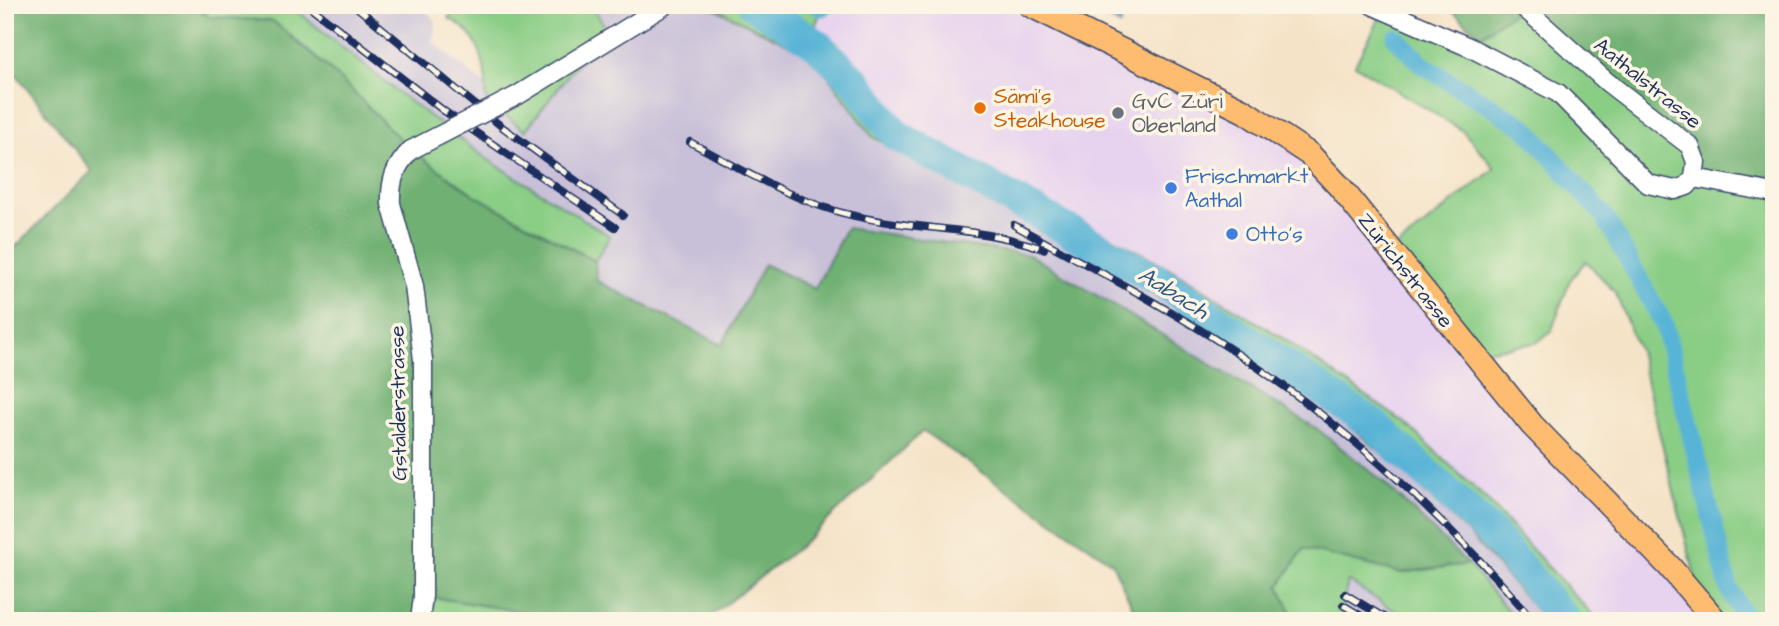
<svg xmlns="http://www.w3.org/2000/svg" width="1779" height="626" font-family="'Architects Daughter',sans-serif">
<rect width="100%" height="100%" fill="#fcf5e5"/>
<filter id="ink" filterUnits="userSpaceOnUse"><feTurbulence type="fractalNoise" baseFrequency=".0143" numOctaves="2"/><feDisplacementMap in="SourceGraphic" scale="14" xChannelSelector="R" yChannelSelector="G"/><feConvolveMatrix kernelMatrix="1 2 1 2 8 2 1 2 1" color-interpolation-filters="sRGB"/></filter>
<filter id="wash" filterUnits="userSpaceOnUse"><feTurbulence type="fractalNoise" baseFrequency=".00686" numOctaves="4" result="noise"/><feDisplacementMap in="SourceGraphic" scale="28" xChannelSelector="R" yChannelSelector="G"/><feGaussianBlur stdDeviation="1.57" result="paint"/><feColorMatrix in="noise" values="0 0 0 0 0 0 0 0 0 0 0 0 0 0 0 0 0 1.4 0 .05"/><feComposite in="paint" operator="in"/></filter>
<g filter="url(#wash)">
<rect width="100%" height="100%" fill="#f5e3c8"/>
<path fill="#e7d2ef" d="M823,5H1030L1285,137L1716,621H1598L1486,499L1405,423L1166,266L905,127L842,49L815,27Z"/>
<path fill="#c8bfd8" d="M290,5H418L436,20L433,42L492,91L597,14L588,5H708L814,57L873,137L1132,279L1270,366L1330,410L1394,463L1469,534L1546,621H1517L1468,564L1380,479L815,290L763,264L722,345L596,281L595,261L609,236L484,157L397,92Z
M1348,581L1411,621H1340Z"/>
<path fill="#8acd85" stroke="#527e72" stroke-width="2" d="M193,5H290L397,92L484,157L610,236L595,261L476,196L411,150L337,76L273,21L209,17Z
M460,5H588L597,14L613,39L579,61L525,131L486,99C487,66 481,33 448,18Z
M708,5H823L815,27L842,49L905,127L1166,266L1281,337L1405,423L1486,499L1598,621H1546L1469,534L1394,463L1330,410L1270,366L1132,279L873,137L814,57Z
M1522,6L1774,193V621H1716L1701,601L1639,351L1615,292L1586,261L1570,280L1551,332L1536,343L1472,353L1391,252L1495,168L1463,131L1355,65L1384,10L1471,48L1480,36Z
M1304,548L1401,573L1468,564L1517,621H1411L1348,581L1339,621H1295L1279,586Z
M423,596L584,621H420Z"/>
<path fill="#6fb072" stroke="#457068" stroke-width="2" d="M5,5H193L209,17L273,21L337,76L411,150L476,196L595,261L597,281L722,345L764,264L815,289L846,228L1030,255L1316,428L1380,479L1468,564L1401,573L1304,549L1279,586L1295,621H1139L1112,563L923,431L799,547L704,621H584L424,596L420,621H5V257L92,171L5,60Z
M1446,5H1774V193L1694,178L1696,162L1522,7L1480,36Z"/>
<path fill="#58b4d6" stroke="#3a729a" stroke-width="2" d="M1103,5L1118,8L1122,17L1120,25L1105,17Z"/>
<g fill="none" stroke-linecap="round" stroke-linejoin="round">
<path stroke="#58b4d6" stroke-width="19" d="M816,5L822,7
M1396,38L1424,66L1526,128L1605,217L1664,324L1729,589L1747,621"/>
<path stroke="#58b4d6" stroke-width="32" d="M754,5L815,43L855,81L896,135L1161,282L1373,424L1491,533L1566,621"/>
</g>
</g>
<g filter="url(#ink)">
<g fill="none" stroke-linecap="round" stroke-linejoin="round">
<g stroke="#3c4a6e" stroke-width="21">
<path id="minor" d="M1372,5L1471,48L1558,93L1648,184L1675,190L1687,186L1694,178L1774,193
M1521,5L1607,82L1690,146L1696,162L1694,178
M518,95L665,5
M411,150C395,166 390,181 391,204L414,286L423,360V596L420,621"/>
</g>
<g stroke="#3c4a6e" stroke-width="26">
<path id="major" d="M1030,5L1244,111L1309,154L1340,187L1532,425L1669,566L1716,621"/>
</g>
<use href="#minor" stroke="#fff" stroke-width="18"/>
<use href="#major" stroke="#febc70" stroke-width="23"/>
<g stroke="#1b2f5e" stroke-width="8">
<path id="rail" d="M308,5L444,111L615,227
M354,5L501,126L623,215
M690,142C743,170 796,203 855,216C920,231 978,226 1044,249
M1014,225C1088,266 1164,305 1235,352C1348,427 1446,518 1534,621
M1345,594L1390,621
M1343,605L1370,621"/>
</g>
<use href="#rail" stroke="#fcf5e5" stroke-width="5" stroke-dasharray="16" stroke-linecap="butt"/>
<g stroke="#3c4a6e" stroke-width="21" stroke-linecap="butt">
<path id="minor-bridge" d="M411,150L518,95"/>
</g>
<use href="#minor-bridge" stroke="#fff" stroke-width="18"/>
</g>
</g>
<circle fill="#e8710a" stroke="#fcf5e5" stroke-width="2.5" cx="980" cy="108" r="7"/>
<circle fill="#6b7280" stroke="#fcf5e5" stroke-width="2.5" cx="1118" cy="113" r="7"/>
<g fill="#3f7fe0" stroke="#fcf5e5" stroke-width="2.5">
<circle cx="1171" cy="188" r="7"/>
<circle cx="1232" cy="234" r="7"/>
</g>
<g text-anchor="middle" stroke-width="7" stroke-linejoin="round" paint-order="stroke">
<g font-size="21" fill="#1b2f5e" stroke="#fcf5e5">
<text transform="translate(1648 83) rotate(39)" y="7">Aathalstrasse</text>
<text transform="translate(1406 270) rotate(52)" y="7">Zürichstrasse</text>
<text transform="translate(398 403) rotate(-91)" y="7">Gstalderstrasse</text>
</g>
<g font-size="21" fill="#c56008" stroke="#fcf5e5" text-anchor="start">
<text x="994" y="103">Sämi's<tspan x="994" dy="24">Steakhouse</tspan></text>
</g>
<g font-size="21" fill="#5b616d" stroke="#fcf5e5" text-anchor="start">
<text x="1132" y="108">GvC Züri<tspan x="1132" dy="24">Oberland</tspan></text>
</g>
<g font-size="21" fill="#366cbe" stroke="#fcf5e5" text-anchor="start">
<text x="1185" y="183">Frischmarkt<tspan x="1185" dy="24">Aathal</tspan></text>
<text x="1246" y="241">Otto's</text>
</g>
<g font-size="23" font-style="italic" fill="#2d5782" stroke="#fcf5e5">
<text transform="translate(1174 292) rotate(32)" y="8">Aabach</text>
</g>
</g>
<rect width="1779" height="626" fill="none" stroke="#fcf5e5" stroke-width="28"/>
</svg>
